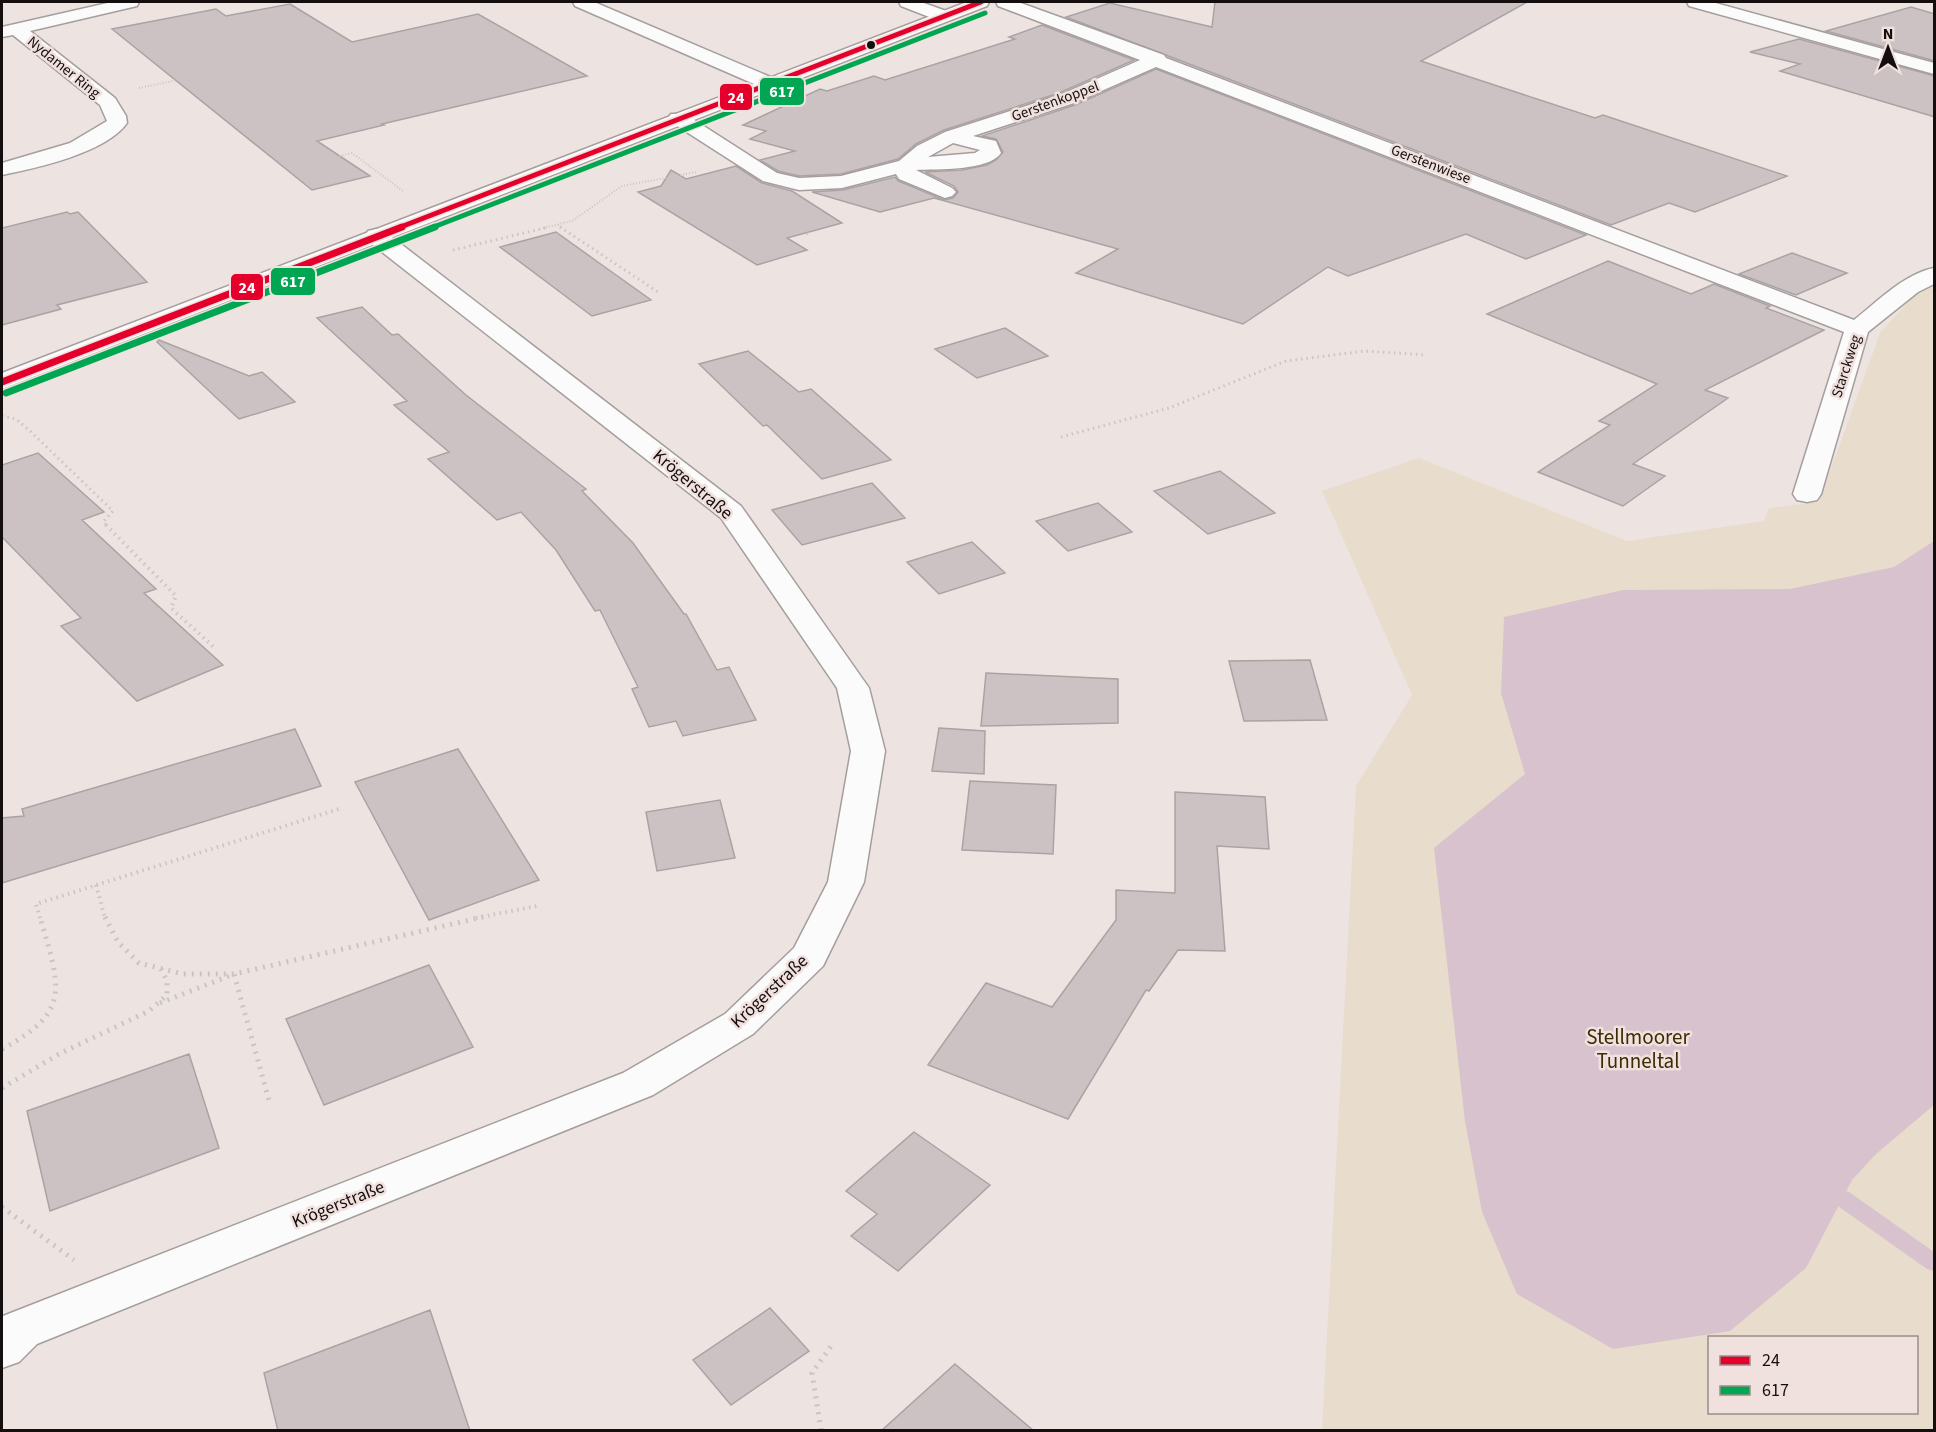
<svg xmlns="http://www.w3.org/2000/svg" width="1936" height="1432" font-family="'Source Sans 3',sans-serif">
<rect width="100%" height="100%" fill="#ede4e2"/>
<path fill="#e8dccc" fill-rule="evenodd" d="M1934,284V1430H1322L1356,786L1412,695L1322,491L1419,458L1627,541L1764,521L1769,508L1819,502L1880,333L1916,293ZM1710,1338H1916V1412H1710Z"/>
<path fill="#d8c2ce" d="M1934,541V1105L1876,1154L1852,1180L1806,1268L1730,1331L1613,1349L1517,1294L1482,1212L1465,1121L1434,848L1525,774L1501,693L1504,617L1623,590L1790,589L1894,567Z"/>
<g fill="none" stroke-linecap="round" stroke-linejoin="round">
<path fill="#d8c2ce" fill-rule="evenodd" d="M1842,1190L1849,1192L1934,1252V1271L1927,1269L1835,1204L1832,1198L1835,1192Z"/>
</g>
<path fill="#cdc2c3" stroke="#aaa3a3" stroke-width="1.5" d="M1215,2H1527L1421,61L1595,118L1603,115L1787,176L1695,212L1669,203L1611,225L1066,17L1110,3L1212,27Z
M290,4L352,42L478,14L587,76L382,124L384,125L317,141L370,176L312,190L112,29L216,9L226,16Z
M1911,7L1935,14V61L1826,31Z
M1042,25L1134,60L1059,93L944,130L916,144L898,159L841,174L799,176L778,171L760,160L795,151L750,139L766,131L743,125L820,89L827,91L874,76L885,80L1015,39L1009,37Z
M1799,39L1935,76V117L1780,71L1800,64L1750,52Z
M1156,69L1586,235L1526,259L1466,234L1348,276L1328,267L1243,324L1076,273L1118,249L934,198L880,212L812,192L843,190L895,177L898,181L944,200L953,198L958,192L954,186L925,172L962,170L987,165L996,160L1003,152L996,139L982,136L1075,105Z
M736,166L762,183L792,191L842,223L787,238L807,250L757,265L638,192L661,186L671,170L686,179Z
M67,212L70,214L78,212L147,282L57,305L61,309L2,325V228Z
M556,232L602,265L651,300L592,316L500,247Z
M1792,253L1847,273L1796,295L1739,274Z
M1608,261L1691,294L1714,284L1770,306L1766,308L1824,330L1705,390L1728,398L1633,464L1665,476L1623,506L1538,472L1610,425L1599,421L1657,384L1487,314Z
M362,307L392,335L398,334L466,395L586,489L582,491L633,543L684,614H686L717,670L729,667L756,720L683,736L676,721L649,727L632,689L638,687L600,610L595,611L556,550L521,512L497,520L428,459L449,452L394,405L407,401L317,318Z
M1005,328L1048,356L977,378L935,349Z
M159,340L249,376L262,372L295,402L239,419L157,342Z
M748,351L799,392L811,389L891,460L822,479L767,425L763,426L699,364Z
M38,453L104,512L82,520L156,589L144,593L223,665L137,701L61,626L81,618L2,537V465Z
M1220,471L1275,513L1208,534L1154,491Z
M872,483L905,518L802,545L772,510Z
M1098,503L1132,532L1068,551L1036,521Z
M972,542L1005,573L939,594L907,562Z
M1310,660L1327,720L1244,721L1229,661Z
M986,673L1118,679V723L981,726Z
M939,728L985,731L984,774L932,771Z
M295,729L321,786L2,883V818L24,816L22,809Z
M458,749L539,880L429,920L355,782Z
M970,781L1056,785L1053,854L962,850Z
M1175,792L1265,797L1269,849L1217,846L1225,951L1178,950L1149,991L1146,990L1068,1119L928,1065L986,983L1052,1007L1116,920V890L1175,893Z
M720,800L735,858L657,871L646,812Z
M429,965L473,1047L324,1105L286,1019Z
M189,1054L219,1148L50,1211L27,1111Z
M914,1132L990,1185L898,1271L851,1236L877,1214L846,1191Z
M770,1308L809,1351L731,1405L693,1360Z
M430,1310L470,1431H278L264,1373Z
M955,1364L1034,1431H881Z"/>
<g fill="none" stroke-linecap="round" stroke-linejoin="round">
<g stroke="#a49e9c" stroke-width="3">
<path id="minor" d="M112,2H139L137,6L30,31L115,98L126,116L127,123C106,153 36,168 2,175V163L70,143L107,121L100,105L13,35L2,37V27Z
M573,2H594L775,79L777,83L775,87H761L575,6Z
M899,2H921L949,12L951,16L949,20H937L901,6Z
M996,2H1018L1164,55L1166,58L1854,320C1878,301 1904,274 1934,268V284L1918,292L1868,332L1821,494L1817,500L1807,502L1797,500L1793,494L1844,332L1156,67L1074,103L973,136L996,141L1001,153C989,171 937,169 916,170L952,188L956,192L952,196L945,198L899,179L896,174L842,188L799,190L763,181L671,122L668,118L671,114H685L777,173L799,178L841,176L899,161L917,146L945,132L1060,95L1140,60L998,6ZM953,143L980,150L975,153L928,157Z
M1687,2H1712L1934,63V74L1689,6Z
M376,229L384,231L741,506L869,688L885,751L864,882L823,966L753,1034L653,1095L37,1344L19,1362L2,1368V1317L3,1316L623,1073L725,1014L794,948L828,882L851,751L837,688L721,518L368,241L365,236L368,231Z"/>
</g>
<g stroke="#a49e9c" stroke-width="3">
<path id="major" d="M967,2H989L987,6L2,389V373Z"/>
</g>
<path stroke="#c8c5c4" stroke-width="2" stroke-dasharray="1 2" stroke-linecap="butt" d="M139,88L241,67L308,118L275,125L319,161L352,153L403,191
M1027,159L1175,228
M1011,185L1043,168
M1056,197L1080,185
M1107,211L1120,203
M781,215L800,228
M558,225L563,228
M543,228L572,221L622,186L697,172
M1157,228L1164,224"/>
<path stroke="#c8c5c4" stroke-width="3" stroke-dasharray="1.5 4" stroke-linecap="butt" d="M560,227L658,292
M798,227L808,234
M1172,227L1282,278
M1128,247L1160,227
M453,250L549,227
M1152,254L1184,233
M1203,271L1230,254
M1257,286L1274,275
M2,416L16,419L29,430L113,511L103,522L108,527
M1061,437L1169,408L1286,361L1365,351L1427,355"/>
<path stroke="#c8c5c4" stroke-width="4" stroke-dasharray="1.5 4.5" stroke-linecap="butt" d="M106,525L176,596L171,608L216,649
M96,885L105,918
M40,918L36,904L342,808
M476,918L537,906"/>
<path stroke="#c8c5c4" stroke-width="5" stroke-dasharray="2 6" stroke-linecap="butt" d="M105,917L118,942L139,963L183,974H234L483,917
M160,1003L234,974L270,1104
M2,1049C74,1011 59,985 40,917
M2,1088L59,1054L149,1011L167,995V981L161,969
M2,1207L74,1260
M821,1430L812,1373L834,1342"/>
<use href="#minor" fill="#fcfbfb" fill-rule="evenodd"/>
<use href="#major" fill="#fcfbfb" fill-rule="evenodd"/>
<g stroke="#f1e1de" stroke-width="8">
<path id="bus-1-far1" d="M398,228L981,2"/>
</g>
<g stroke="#f1e1de" stroke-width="10">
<path id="bus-1" d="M2,382L402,227"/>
</g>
<g stroke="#f1e1de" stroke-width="8">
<path id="bus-2-far1" d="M431,228L985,13"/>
</g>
<g stroke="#f1e1de" stroke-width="10">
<path id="bus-2" d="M6,393L435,227"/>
</g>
<use href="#bus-1-far1" stroke="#e4002b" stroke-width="5"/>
<use href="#bus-1" stroke="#e4002b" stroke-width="7"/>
<use href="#bus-2-far1" stroke="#00a651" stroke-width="5"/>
<use href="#bus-2" stroke="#00a651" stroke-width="7"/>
</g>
<circle fill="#140f0e" stroke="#f1e1de" stroke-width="2" cx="871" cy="45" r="5"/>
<g text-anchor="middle" stroke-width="5" stroke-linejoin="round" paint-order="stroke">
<g font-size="15" fill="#140f0e" stroke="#f1e1de">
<text transform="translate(64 67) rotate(39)" y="5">Nydamer Ring</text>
<text transform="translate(1055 101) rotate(-20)" y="5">Gerstenkoppel</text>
<text transform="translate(1431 164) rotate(21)" y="5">Gerstenwiese</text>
<text transform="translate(1846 366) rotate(-72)" y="5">Starckweg</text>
</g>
<g font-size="18" fill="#140f0e" stroke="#f1e1de">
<text transform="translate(693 484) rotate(40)" y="6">Krögerstraße</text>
<text transform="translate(769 991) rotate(-43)" y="6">Krögerstraße</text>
<text transform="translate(338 1204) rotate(-22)" y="6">Krögerstraße</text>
</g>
<g font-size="21" fill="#3b2c05" stroke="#f1e1de">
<text x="1638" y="1044">Stellmoorer<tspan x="1638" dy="24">Tunneltal</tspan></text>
</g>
</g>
<g stroke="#f1e1de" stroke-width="2">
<rect x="759" y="77" width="46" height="29" rx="6" fill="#00a651"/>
<rect x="719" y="83" width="34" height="28" rx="6" fill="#e4002b"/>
<rect x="270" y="267" width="46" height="29" rx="6" fill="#00a651"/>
<rect x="230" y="273" width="34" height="28" rx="6" fill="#e4002b"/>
</g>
<g font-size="16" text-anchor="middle" font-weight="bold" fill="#fff">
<text x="782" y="97">617</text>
<text x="736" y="103">24</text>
<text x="293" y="287">617</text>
<text x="247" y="293">24</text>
</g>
<rect width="1936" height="1432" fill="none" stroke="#140f0e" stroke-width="6"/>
<rect x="1708" y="1336" width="210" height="78" fill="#f1e1de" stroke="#998d8b" stroke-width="1.5"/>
<rect x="1720" y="1356" width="30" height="9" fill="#e4002b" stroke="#998d8b" stroke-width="1.5"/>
<text x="1762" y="1366" font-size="18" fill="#140f0e">24</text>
<rect x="1720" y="1386" width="30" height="9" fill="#00a651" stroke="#998d8b" stroke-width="1.5"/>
<text x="1762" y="1396" font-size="18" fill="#140f0e">617</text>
<g transform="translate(1888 48)" stroke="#f1e1de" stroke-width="4.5" paint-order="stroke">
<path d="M0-4.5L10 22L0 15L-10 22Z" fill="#140f0e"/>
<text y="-9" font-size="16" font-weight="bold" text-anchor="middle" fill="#140f0e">N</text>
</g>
</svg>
